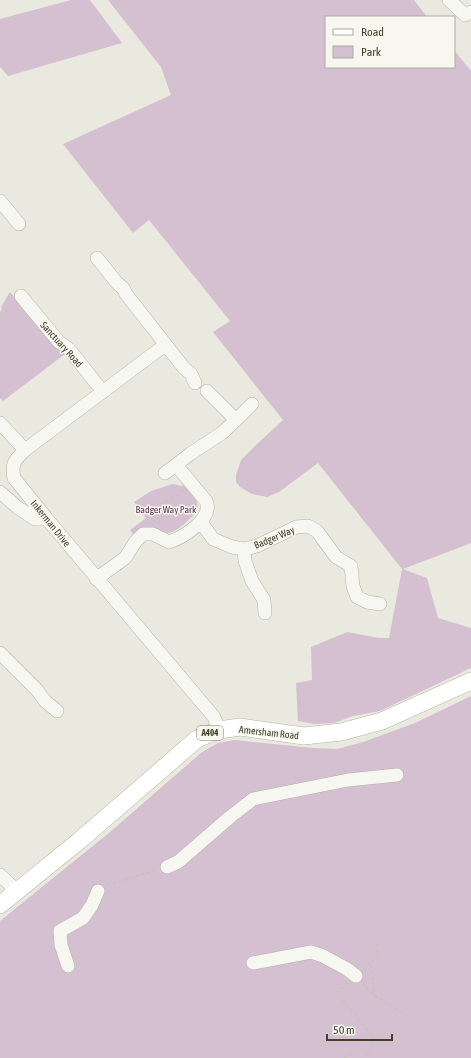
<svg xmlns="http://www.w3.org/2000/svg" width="471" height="1058" font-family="'Asap Condensed',sans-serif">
<rect width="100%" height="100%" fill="#e9e9df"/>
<path fill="#d4c0d0" d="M71,0H90L122,43L8,76L0,67V19Z
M108,0H414L427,17H326V67H454V50L471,71V543L403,569L427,578L438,618L471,628V668L380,711L353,716L334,723L314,724L298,721L296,683L312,680L311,647L347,632L379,638H389L402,569L318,463L279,492L267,497L252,494L240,487L236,482V475L241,460L257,444L283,420L213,332L230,321L149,220L133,233L63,144L171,95L161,67Z
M10,292L57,349L65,354L3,401L0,398V312L2,309L1,307Z
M173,484L181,486L184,484C191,492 203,503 195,514C188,520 180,529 172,532C162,536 153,523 141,528C138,529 136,532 133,534L130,530L146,518L134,502L151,491Z
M471,696V1058H0V921L110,832L202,752L218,743L234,740L313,748L337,749L363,742L415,723Z"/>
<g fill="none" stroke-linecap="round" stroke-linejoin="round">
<g stroke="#b3b3a4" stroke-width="14">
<path id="minor" d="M449,0L465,15L471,12
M0,201L19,224
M97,258L117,283L123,288L126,294L184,368L191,374L195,383
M21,296L59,342L69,349L103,392
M165,345L25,450C15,460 11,463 14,478L47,519L214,717L219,730
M236,420L252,404
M0,423L25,450
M165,473L176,465
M0,492L17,507L35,519H47
M201,522L213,539L232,547L244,549L257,546L296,527L308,526L317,531L336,557L351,566L353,586L357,597L367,602L380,604
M244,549L245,561L252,581L264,600L265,613
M96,579L125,558L136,541L143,534H153L169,542C184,537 214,518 206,501L176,465L190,454L222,433L236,420L207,391
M0,653L37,690L45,701L57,711
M167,867L178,862L230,817L253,799L348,780L397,775
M0,875L17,891
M253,963L311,952L323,956L347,969L356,976
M68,966L61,945L60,931L83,918L92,905L98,891"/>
</g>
<g stroke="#b5b69e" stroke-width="18">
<path id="major" d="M0,905L79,841L197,739L219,730L240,727L304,736L341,732L382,721L471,681"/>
</g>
<path stroke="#c4c4b9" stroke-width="1.5" stroke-dasharray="3 3" stroke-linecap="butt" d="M154,522L157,512L162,505L165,502L177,496L183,489
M107,885L157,870
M371,965L375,996
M363,970L377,958L378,947L377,944
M348,983L337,992L339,996C346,1005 373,1032 373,1042C373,1050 368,1053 363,1058
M362,983L375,996L405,1014
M344,1058L360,1047"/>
<use href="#minor" stroke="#f7f7f2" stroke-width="13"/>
<use href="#major" stroke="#fff" stroke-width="17"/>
</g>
<g text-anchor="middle" stroke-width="3" stroke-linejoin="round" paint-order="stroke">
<rect fill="#f7f7ef" stroke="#777863" stroke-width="1" x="197" y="726" width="26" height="14" rx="3"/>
<g font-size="9" font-weight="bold" fill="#404127">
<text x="210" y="736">A404</text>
</g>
<g font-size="10" fill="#404127" stroke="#f7f7ef">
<text transform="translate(62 344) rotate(48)" y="4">Sanctuary Road</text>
<text transform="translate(51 523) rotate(51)" y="4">Inkerman Drive</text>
<text transform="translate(274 537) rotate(-23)" y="4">Badger Way</text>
<text transform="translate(269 732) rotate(6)" y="4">Amersham Road</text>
</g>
<g font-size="10" fill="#5e3454" stroke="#f7f7ef">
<text x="166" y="513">Badger Way Park</text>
</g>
</g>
<rect x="325" y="16" width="130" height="52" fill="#f7f7ef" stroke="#aeae9f"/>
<rect x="333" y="29" width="20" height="6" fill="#ffffff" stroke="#aeae9f"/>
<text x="361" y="36" font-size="12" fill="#404127">Road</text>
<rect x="333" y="46" width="20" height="12" fill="#d4c0d0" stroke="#aeae9f"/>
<text x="361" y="56" font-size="12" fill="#404127">Park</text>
<path d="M327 1034v6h65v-6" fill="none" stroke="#404127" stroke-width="2"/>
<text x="333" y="1034" font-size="12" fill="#404127" stroke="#f7f7ef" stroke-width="3" paint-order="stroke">50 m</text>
</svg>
